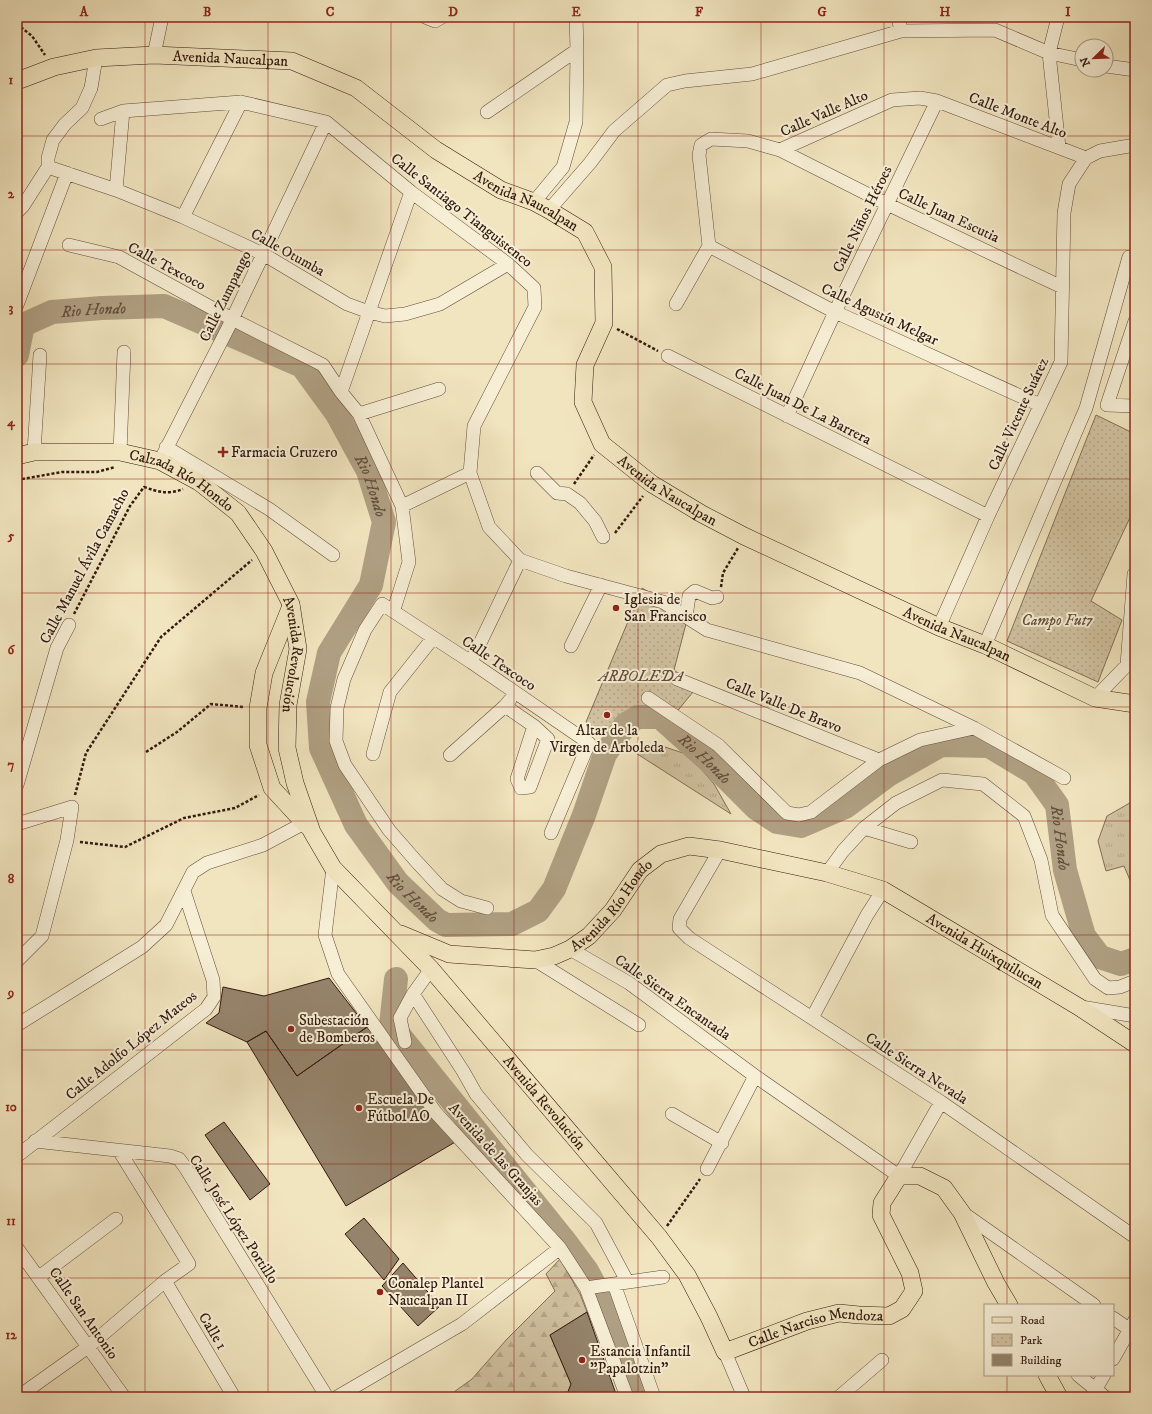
<svg xmlns="http://www.w3.org/2000/svg" width="1152" height="1414" font-family="'IM FELL DW Pica',serif">
<defs>
<pattern id="grass-tufts" width="24" height="20" patternUnits="userSpaceOnUse"><rect width="24" height="20" fill="#d1c2a1"/><path d="M3 7l-1-3M5 7V3M7 7l1-3M15 17l-1-3M17 17v-4M19 17l1-3" fill="none" stroke="#b4a689"/></pattern>
<pattern id="forest-firs" width="22" height="20" patternUnits="userSpaceOnUse"><rect width="22" height="20" fill="#d1c2a1"/><path d="M5 1l3.5 6h-7zM16 11l3.5 6h-7z" fill="#b4a689"/></pattern>
<pattern id="park-dots" width="8" height="8" patternUnits="userSpaceOnUse"><rect width="8" height="8" fill="#d1c2a1"/><path d="M2 2h.1M6 6h.1" fill="none" stroke="#b4a689" stroke-width="1.8" stroke-linecap="round"/></pattern>
</defs>
<rect width="100%" height="100%" fill="#f1e5bf"/>
<filter id="stains"><feTurbulence type="fractalNoise" baseFrequency=".005" numOctaves="4"/><feColorMatrix values="0 0 0 0 .2 0 0 0 0 .09 0 0 0 0 .02 0 0 0 .5 -.17"/></filter>
<radialGradient id="worn" r=".72"><stop offset=".6" stop-color="#630" stop-opacity="0"/><stop offset="1" stop-color="#630" stop-opacity=".3"/></radialGradient>
<path fill="url(#grass-tufts)" stroke="#826e58" d="M659,745L689,755L714,784L731,814L631,750L637,746Z
M1135,800V892L1124,866L1106,871L1098,841L1107,816Z"/>
<path fill="url(#forest-firs)" stroke="#826e58" d="M560,1259L580,1294L587,1312L550,1335L571,1384L566,1397H447L472,1379L507,1339L555,1291L546,1274Z"/>
<path fill="url(#park-dots)" stroke="#826e58" d="M1096,415L1135,434V509H1134L1091,601L1122,620L1098,682L1007,641Z
M642,588L668,603L687,620L674,670L697,687L675,714L662,705L642,709L620,720L608,738L586,722Z"/>
<g fill="none" stroke-linecap="round" stroke-linejoin="round">
<g stroke="#b0a083" stroke-width="24">
<path id="s1" d="M17,355L23,325L52,312L102,308L164,306L302,366L337,414L368,471L384,522L371,585L329,653L318,702L321,748L356,825L398,883L437,920L446,925L512,924L538,911L554,889L584,815L605,754L626,724L638,717H660L709,761L756,808L777,822L801,826L845,807L888,775L941,745L989,746L1034,773L1057,805L1065,870L1084,936L1100,957L1121,964L1135,959"/>
<path d="M396,979L391,1025L564,1240L587,1271L607,1308L620,1355L635,1397"/>
</g>
</g>
<path fill="#95836b" stroke="#32190f" d="M329,978L367,1027L297,1076L266,1031L247,1042L206,1023L219,1013L223,987L264,996Z
M367,1027L457,1141L346,1206L247,1042L266,1031L297,1076Z
M224,1122L270,1184L250,1200L205,1135Z
M364,1218L399,1259L384,1280L345,1234Z
M403,1263L440,1306L418,1326L382,1286Z
M587,1312L616,1394L610,1397H566L571,1384L550,1335Z"/>
<g fill="none" stroke-linecap="round" stroke-linejoin="round">
<g stroke="#624c3b" stroke-width="14">
<path id="minor" d="M425,17L435,21L442,17
M898,17L901,31
M1058,17L1049,53L1059,147
M154,55L162,17
M1106,66L1135,70
M487,112L577,50
M101,119L123,111L241,102L326,122L411,192L508,264L534,288L535,307L474,426L470,473L489,527L520,560L566,576L663,602L707,630L860,673L974,728L1064,778
M780,150L892,100L920,98L937,101L1086,158
M1086,158L1100,151L1135,145
M48,167L116,190L183,217L263,254L347,304L369,312L385,316L405,314L440,304L508,264
M116,190L123,111
M534,202L563,167L576,122L577,50L576,17
M549,210L590,163L614,131L667,85L685,81L752,74L901,31L995,30L1049,53L1082,60
M17,212L23,206L48,167V158L53,140L65,124L82,108L91,88L96,58
M183,217L241,102
M69,245L119,257L232,319L323,365L341,392L359,414L402,506L409,562L395,606L392,610
M709,246L835,312L1040,405
M676,304L709,246L699,155L701,145L711,139L748,141L780,150L887,204L1062,287
M17,305L67,173
M1135,321L1107,405L1135,406
M668,356L988,516
M341,392L411,192
M359,414L439,389
M787,416L835,312L937,101
M166,447L269,509L333,555
M34,452L40,355
M120,452L124,352
M160,461L229,326L326,122
M537,473L557,493L567,494L580,503L595,521L603,537
M402,506L470,473
M686,617L689,596L695,591L712,598L717,597
M939,627L988,516L1061,362L1064,213L1069,184L1086,158
M985,645L1086,408L1129,257
M571,646L601,585
M471,662L520,560
M677,679L879,760
M648,698L718,745L787,813L799,815L811,812L879,760L920,740L974,728
M1095,698L1127,665L1134,574
M505,706L534,726L548,739L530,787L521,788L517,779L534,726
M373,754L390,692L433,638
M450,755L505,706L510,700
M17,785L57,648L69,625
M17,824L72,807L67,840L42,936L17,961
M864,828L911,842
M720,850L680,919L679,928L689,938L941,1102L1135,1237
M333,868L325,935L338,974L436,1113L560,1248L586,1288L627,1397
M827,873L843,851L864,828L896,803L942,780L983,784L1024,816L1041,860L1052,915L1095,979L1108,988L1120,987L1135,981
M487,908L461,901L442,889L416,861L389,830L345,765L336,741L337,708L344,679L365,630L382,604L471,662L589,743L551,833
M570,949L629,983L755,1076L899,1176L941,1102
M535,960L639,1025
M413,994L463,1071L476,1094L527,1155L596,1223L627,1281
M1081,1007L1135,1016
M812,1018L867,915L883,890
M17,1025L142,947L166,925L193,872L207,863L263,845L304,823
M405,1042L400,1018L413,994L431,969
M672,1114L722,1143
M35,1141L170,1156L179,1159L185,1167L327,1397
M17,1156L206,1009L214,997L213,980L184,891
M707,1169L755,1076
M963,1213L1094,1305
M17,1248L124,1397
M39,1277L116,1219
M165,1281L234,1397
M614,1284L654,1397
M586,1288L663,1277
M1113,1318L1129,1329L1135,1336
M725,1352L744,1397
M1113,1359L1135,1320
M1078,1375L1105,1397
M18,1397L88,1347L165,1281L189,1264L120,1152
M337,1397L462,1324L560,1248
M839,1397L882,1360
M1091,1397L1104,1375"/>
</g>
<g stroke="#32190f" stroke-width="18">
<g id="major">
<path id="s2" d="M17,81L54,67L96,58L154,55L292,61L356,88L436,150L501,190L534,202L549,210L585,232L603,267L604,323L585,365L583,402L602,444L652,484L702,514L744,536L939,627L985,645L1095,698L1135,704"/>
<path id="s3" d="M17,456L34,452H120L160,461L199,482L238,513L264,551L291,604L298,649L288,705L287,748L295,783L312,832L333,868L431,969L659,1237L687,1275L709,1317L725,1352L807,1321L839,1313L859,1315L889,1316L902,1309L914,1291L910,1273L881,1215L882,1203L899,1176H920L944,1188L962,1213L996,1283L1009,1305"/>
<path d="M291,606L264,673L258,708V745L272,788L307,826"/>
<path id="s4" d="M401,934L449,954L535,960L554,956L570,949L589,936L613,910L640,870L661,854L689,846L720,850L827,873L883,890L1079,1007L1135,1044"/>
<path d="M1047,1375L1059,1397"/>
</g>
</g>
<path stroke="#32190f" stroke-width="2.5" stroke-dasharray="3 2" stroke-linecap="butt" d="M17,24L32,36L45,55
M617,329L658,351
M17,480L62,472H97L115,467
M574,484L594,455
M615,533L643,496
M721,587L723,573L738,548
M74,614L130,506L144,487C159,492 167,495 183,489
M146,752L177,732L211,704L243,707
M75,795L86,753L161,637L252,560
M80,842L125,847L184,818L235,808L259,795
M667,1226L700,1179"/>
<use href="#minor" stroke="#f6eed5" stroke-width="13"/>
<use href="#major" stroke="#f1e5bf" stroke-width="17"/>
</g>
<path fill="none" stroke="#8f2418" stroke-width="1" stroke-opacity="0.55" d="M145,17V1397M268,17V1397M391,17V1397M514,17V1397M638,17V1397M761,17V1397M884,17V1397M1007,17V1305M17,136H1135M17,250H1135M17,364H1135M17,479H1135M17,593H1135M17,707H1135M17,821H1135M17,935H1135M17,1050H1135M17,1164H1135M17,1278H1135M1007,1375V1397"/>
<g fill="#8f2418" stroke="#f6eed5" stroke-width="1.5">
<path d="M221 446h4v4h4v4h-4v4h-4v-4h-4v-4h4z"/>
<circle cx="616" cy="608" r="4"/>
<circle cx="607" cy="715" r="4"/>
<circle cx="291" cy="1029" r="4"/>
<circle cx="359" cy="1108" r="4"/>
<circle cx="380" cy="1292" r="4"/>
<circle cx="582" cy="1360" r="4"/>
</g>
<g text-anchor="middle" stroke-width="4" stroke-linejoin="round" paint-order="stroke">
<g font-size="15" fill="#32190f" stroke="#f6eed5">
<text dy="5" stroke="none"><textPath href="#s2" startOffset="217">Avenida Naucalpan</textPath></text>
<text transform="translate(824 113) rotate(-24)" y="5">Calle Valle Alto</text>
<text transform="translate(1018 115) rotate(21)" y="5">Calle Monte Alto</text>
<text dy="5" stroke="none"><textPath href="#s2" startOffset="553">Avenida Naucalpan</textPath></text>
<text transform="translate(462 210) rotate(38)" y="5">Calle Santiago Tianguistenco</text>
<text transform="translate(949 215) rotate(25)" y="5">Calle Juan Escutia</text>
<text transform="translate(862 219) rotate(-64)" y="5">Calle Niños Héroes</text>
<text transform="translate(288 252) rotate(29)" y="5">Calle Otumba</text>
<text transform="translate(167 266) rotate(28)" y="5">Calle Texcoco</text>
<text transform="translate(225 296) rotate(-64)" y="5">Calle Zumpango</text>
<text transform="translate(880 314) rotate(25)" y="5">Calle Agustín Melgar</text>
<text transform="translate(803 406) rotate(27)" y="5">Calle Juan De La Barrera</text>
<text transform="translate(1018 414) rotate(-65)" y="5">Calle Vicente Suárez</text>
<text dy="5" stroke="none"><textPath href="#s3" startOffset="172">Calzada Río Hondo</textPath></text>
<text dy="5" stroke="none"><textPath href="#s2" startOffset="925">Avenida Naucalpan</textPath></text>
<text transform="translate(84 566) rotate(-62)" y="5">Calle Manuel Ávila Camacho</text>
<text dy="5" stroke="none"><textPath href="#s2" startOffset="1249">Avenida Naucalpan</textPath></text>
<text transform="translate(499 663) rotate(34)" y="5">Calle Texcoco</text>
<text dy="5" stroke="none"><textPath href="#s3" startOffset="395">Avenida Revolución</textPath></text>
<text transform="translate(784 705) rotate(22)" y="5">Calle Valle De Bravo</text>
<text dy="5" stroke="none"><textPath href="#s4" startOffset="236">Avenida Río Hondo</textPath></text>
<text dy="5" stroke="none"><textPath href="#s4" startOffset="655">Avenida Huixquilucan</textPath></text>
<text transform="translate(673 997) rotate(35)" y="5">Calle Sierra Encantada</text>
<text transform="translate(131 1045) rotate(-39)" y="5">Calle Adolfo López Mateos</text>
<text transform="translate(917 1068) rotate(33)" y="5">Calle Sierra Nevada</text>
<text dy="5" stroke="none"><textPath href="#s3" startOffset="935">Avenida Revolución</textPath></text>
<text transform="translate(496 1154) rotate(48)" y="5">Avenida de las Granjas</text>
<text transform="translate(234 1219) rotate(57)" y="5">Calle José López Portillo</text>
<text transform="translate(84 1313) rotate(55)" y="5">Calle San Antonio</text>
<text dy="5" stroke="none"><textPath href="#s3" startOffset="1340">Calle Narciso Mendoza</textPath></text>
<text transform="translate(213 1331) rotate(59)" y="5">Calle 1</text>
</g>
<g font-size="15" fill="#32190f" stroke="#f6eed5" text-anchor="start">
<text x="231" y="457">Farmacia Cruzero</text>
<text x="624" y="604">Iglesia de<tspan x="624" dy="17">San Francisco</tspan></text>
<text x="607" y="735" text-anchor="middle">Altar de la<tspan x="607" dy="17">Virgen de Arboleda</tspan></text>
<text x="299" y="1025">Subestación<tspan x="299" dy="17">de Bomberos</tspan></text>
<text x="367" y="1104">Escuela De<tspan x="367" dy="17">Fútbol AO</tspan></text>
<text x="388" y="1288">Conalep Plantel<tspan x="388" dy="17">Naucalpan II</tspan></text>
<text x="590" y="1356">Estancia Infantil<tspan x="590" dy="17">"Papalotzin"</tspan></text>
</g>
<g font-size="15" font-style="italic" fill="#624c3b" stroke="#f6eed5">
<text x="1057" y="625">Campo Fut7</text>
<text x="641" y="681">ARBOLEDA</text>
</g>
<g font-size="16" font-style="italic" fill="#644f3d" stroke="#f6eed5">
<text dy="6" stroke="none"><textPath href="#s1" startOffset="104">Rio Hondo</textPath></text>
<text dy="6" stroke="none"><textPath href="#s1" startOffset="464">Rio Hondo</textPath></text>
<text dy="6" stroke="none"><textPath href="#s1" startOffset="1364">Rio Hondo</textPath></text>
<text dy="6" stroke="none"><textPath href="#s1" startOffset="1820">Rio Hondo</textPath></text>
<text dy="6" stroke="none"><textPath href="#s1" startOffset="920">Rio Hondo</textPath></text>
</g>
</g>
<rect width="1152" height="1414" fill="none" stroke="#f1e5bf" stroke-width="44"/>
<rect x="984" y="1304" width="130" height="72" fill="#f6eed5" stroke="#a89986"/>
<rect x="992" y="1317" width="20" height="6" fill="#f1e5bf" stroke="#a89986"/>
<text x="1020" y="1324" font-size="12" fill="#32190f">Road</text>
<rect x="992" y="1334" width="20" height="12" fill="url(#park-dots)" stroke="#a89986"/>
<text x="1020" y="1344" font-size="12" fill="#32190f">Park</text>
<rect x="992" y="1354" width="20" height="12" fill="#95836b" stroke="#a89986"/>
<text x="1020" y="1364" font-size="12" fill="#32190f">Building</text>
<g transform="translate(1094 58) rotate(247)"><circle r="19" fill="#f6eed5" stroke="#a89986"/>
<path d="M0-3L7 15L0 10L-7 15Z" fill="#8f2418"/>
<text y="-6" font-size="11" font-weight="bold" text-anchor="middle" fill="#32190f">N</text>
</g>
<rect x="22" y="22" width="1108" height="1370" fill="none" stroke="#8f2418" stroke-width="1.5"/>
<g font-size="13" text-anchor="middle" font-weight="bold" fill="#8f2418">
<text x="84" y="16">A</text>
<text x="207" y="16">B</text>
<text x="330" y="16">C</text>
<text x="453" y="16">D</text>
<text x="576" y="16">E</text>
<text x="699" y="16">F</text>
<text x="822" y="16">G</text>
<text x="945" y="16">H</text>
<text x="1068" y="16">I</text>
<text x="11" y="84">1</text>
<text x="11" y="198">2</text>
<text x="11" y="312">3</text>
<text x="11" y="426">4</text>
<text x="11" y="540">5</text>
<text x="11" y="654">6</text>
<text x="11" y="769">7</text>
<text x="11" y="883">8</text>
<text x="11" y="997">9</text>
<text x="11" y="1111">10</text>
<text x="11" y="1225">11</text>
<text x="11" y="1339">12</text>
</g>
<rect width="100%" height="100%" filter="url(#stains)"/>
<rect width="100%" height="100%" fill="url(#worn)"/>
</svg>
